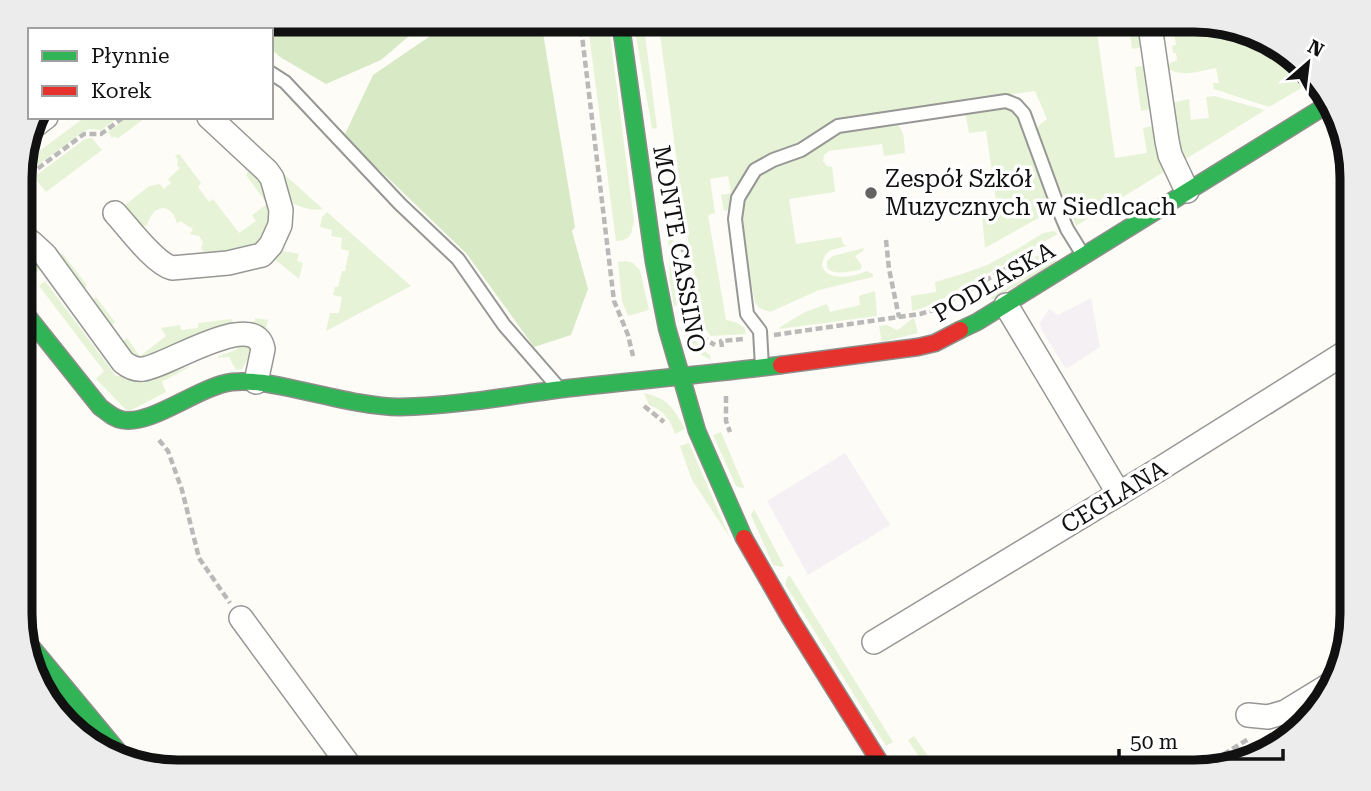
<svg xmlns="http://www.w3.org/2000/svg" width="1371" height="791" font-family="'Roboto Serif',serif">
<rect width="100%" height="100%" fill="#fdfcf7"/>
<path fill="#f5f0f3" d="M1091,298L1100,347L1066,369L1041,329L1040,323L1049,309L1058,315Z
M845,453L890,525L808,575L767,501Z"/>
<path fill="#e7f3d7" d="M587,19H608L634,221C631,234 632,240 616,241Z
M633,19H643L657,128L652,129Z
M658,19H1095L1115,158L1147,153L1143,128L1155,126L1170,168L1076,226L1036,132C1037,126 1042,123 1047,119L1035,91L842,120L796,146L754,165L745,173L738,187L731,210L724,211L721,195L731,193L728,176L710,179L715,213L708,215L726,320L735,322L744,327L746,334L711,336L704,328L685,223Z
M1128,19H1144V47L1132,49Z
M1172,19H1194L1273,41L1315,80L1269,107L1214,89L1213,83H1219L1216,68C1199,71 1179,79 1165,66L1177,60L1176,53H1173L1172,46L1176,45Z
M1148,65L1152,109L1141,111L1135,67Z
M1215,96L1265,110L1181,162L1171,106L1176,102L1189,99L1191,120L1209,118L1206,97Z
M1005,106L1015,112L1019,118L1051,205L1046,213L1042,216L985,248L982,216L998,214L986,131L969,133L965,111Z
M85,117H119L101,130L89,129L84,131L28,172L22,164Z
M128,117L145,118L117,139L115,136L112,138L108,132Z
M894,122C905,128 904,141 905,153L884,156L882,144L829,151L824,155L823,161L827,166L832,167L835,192L789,199L796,244L841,237L843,244L847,246C832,250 824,249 822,266C828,282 853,277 867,271L873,274V277L819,290L770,312L759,308L755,303L740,220L751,185L756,176L841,130Z
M92,138L102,150L46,192L34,177L85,139Z
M179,154L201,183L198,187L209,202L213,199L239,233L256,221L252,215L267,204L246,175L248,172L242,165L248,160L260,169L275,215L256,251L205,254L201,248L203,242L199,236L190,234L193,229L180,221L177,224C172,201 152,204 147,226L137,225L120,209L149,186L160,184L164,189L171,183L168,179L180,168L177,165L178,159L175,156Z
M276,167L323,209C310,212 294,205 284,198Z
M24,208L36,225L34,227L45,243L33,239L21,224V210Z
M327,212L411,286L326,331L330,313H339L342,297L333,295L335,287H338L342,271H345L349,251L341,249L342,238L331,236L332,230L320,227L322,217Z
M1054,231L1058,234L941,300L920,309L912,311L911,296L936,292L935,282L962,274L987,265L1019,248L1043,233Z
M668,233H672L685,300L683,303L674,306L670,284Z
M864,248L863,251L855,256L862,266L860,270C849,271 835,276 827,268V261L833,256Z
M278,250L299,254L297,261L303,263L299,279L272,257Z
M1047,250L1057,262L992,300L984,287Z
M62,253L87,285L84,289L92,300L96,297L115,322L112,325L123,341L127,338L140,356L166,336L161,328L180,325L181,330L198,328V323L232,319L234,324L255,321V318L268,320L265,334L135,362L58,260Z
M41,260V268L21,285V275Z
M626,261L633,263L640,270L649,310L628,316L622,301L618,262Z
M45,281L116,376H143L155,379L193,365L162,382L166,392L128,412L96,379L104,371L39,286Z
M875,291L877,316L779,329L780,327L805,312L827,304L830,312L860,305L859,296Z
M914,318L918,333L882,342L879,326L887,325L897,330C904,327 907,321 914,318Z
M690,326C693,338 700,349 710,355L711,360C694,352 689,344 680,329Z
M242,341L254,347L242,369L236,370L229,357L218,358V356L236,350Z
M644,393C668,398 674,409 685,429L675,434C670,419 664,411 649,405Z
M721,432L745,489L736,486L713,435Z
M689,443L730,538L692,480L680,446Z
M754,509L784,566L782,567L773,565L751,515Z
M790,576L893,742L886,746L785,584L787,577Z
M914,736L938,770L998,761L1004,770L1034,771L929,772L908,740Z
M1255,756L1207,770L1152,771Z"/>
<path fill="#d8eac5" d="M239,19H436L416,30L381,60L326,84L280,57L271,49V30H250Z
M455,19H526L543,33L575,227L572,231L588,289L571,335L534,347L466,253L344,136L373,75Z"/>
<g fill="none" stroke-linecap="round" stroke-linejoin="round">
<g stroke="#979795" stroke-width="16">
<path id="lane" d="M218,19L227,30
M271,73L285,82L400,204L458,259L504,325L558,387
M762,367L760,331L747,314L735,219L738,198L755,170L773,160L801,150L838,126L1006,101L1016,105L1024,114L1061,215L1067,229L1083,255"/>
</g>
<g stroke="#979795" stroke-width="26">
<path id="street" d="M1149,19L1167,141L1170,155L1187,191
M29,130L46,117
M115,213C128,227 154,263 172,268L228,263L262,255L271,245L280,225L281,210L272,178L267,171L209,117
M21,236L32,243L45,255L123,362C128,366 136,370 143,369C166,367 255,307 263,349L256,382
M1006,305L1119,494
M241,618L354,772
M874,642L1158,470L1351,349
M1248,715L1268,717L1285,712L1334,682"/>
</g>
<g stroke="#8e8d8b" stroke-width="19">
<path id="fast" d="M620,19L654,262L667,328L697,431L744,538
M21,308L100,407C107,412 114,419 123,420C153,425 199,386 232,382C252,380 271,384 290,388C324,395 367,407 400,407C456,406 514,395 570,388C640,380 711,374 781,365
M960,330L977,322L1330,103
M21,634L123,757"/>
</g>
<g stroke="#8e8d8b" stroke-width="19">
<path id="jam" d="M781,365L918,347L935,343L960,330
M744,538L790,618L886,772"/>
</g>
<path stroke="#b9b9b8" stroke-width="4.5" stroke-dasharray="7 3.5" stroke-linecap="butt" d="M580,19L614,301L628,335L633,356
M21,181L84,134H101L124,117
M886,240L889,269L899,317
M682,245L695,315
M697,327L703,338L715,345
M774,335L920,314L936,309L1014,264
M722,347L721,341L744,339
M726,396V421L730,432
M644,406L664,422
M159,440L168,451L182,490L199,558L230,603
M911,757L920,772
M1131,771L1216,759L1250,738"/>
<use href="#lane" stroke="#fffffe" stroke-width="12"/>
<use href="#street" stroke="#fffffe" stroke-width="23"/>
<use href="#fast" stroke="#30b455" stroke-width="16"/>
<use href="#jam" stroke="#e5322d" stroke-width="16"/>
</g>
<circle fill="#646362" stroke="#fff" stroke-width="2.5" cx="871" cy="193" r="7"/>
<g text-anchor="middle" stroke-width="7" stroke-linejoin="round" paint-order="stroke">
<g font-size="24" fill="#111" stroke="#fff" text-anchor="start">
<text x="885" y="187">Zespół Szkół<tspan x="885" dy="28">Muzycznych w Siedlcach</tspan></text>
</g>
<g font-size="24" fill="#111" stroke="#fff">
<text transform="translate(679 249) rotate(80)" y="8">MONTE CASSINO</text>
<text transform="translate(994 282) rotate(-30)" y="8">PODLASKA</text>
<text transform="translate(1114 497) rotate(-31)" y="8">CEGLANA</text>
</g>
</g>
<path d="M0 0H1371V791H0ZM178 32H1194A146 146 0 0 1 1340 178V614A146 146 0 0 1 1194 760H178A146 146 0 0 1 32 614V178A146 146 0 0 1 178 32Z" fill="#ececec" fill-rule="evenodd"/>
<path fill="none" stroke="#111" stroke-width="9" d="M178 32H1194A146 146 0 0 1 1340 178V614A146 146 0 0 1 1194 760H178A146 146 0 0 1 32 614V178A146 146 0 0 1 178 32Z"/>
<rect x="28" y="28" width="245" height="91" fill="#ffffff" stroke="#a0a0a0" stroke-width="2"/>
<rect x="42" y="51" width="35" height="10" fill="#30b455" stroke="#a0a0a0" stroke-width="2"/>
<text x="91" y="63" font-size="21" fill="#111111">Płynnie</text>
<rect x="42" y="86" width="35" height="10" fill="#e5322d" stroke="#a0a0a0" stroke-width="2"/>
<text x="91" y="98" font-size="21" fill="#111111">Korek</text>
<g transform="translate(1308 63) rotate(28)" stroke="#ffffff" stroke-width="5" paint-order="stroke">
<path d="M0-5L12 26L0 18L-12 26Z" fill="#111111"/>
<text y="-10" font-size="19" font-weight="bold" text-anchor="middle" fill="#111111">N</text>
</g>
<path d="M1119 749v10h164v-10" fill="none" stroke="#111111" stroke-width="3.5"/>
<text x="1130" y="749" font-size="21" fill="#111111" stroke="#ffffff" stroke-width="5" paint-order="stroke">50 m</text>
</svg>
